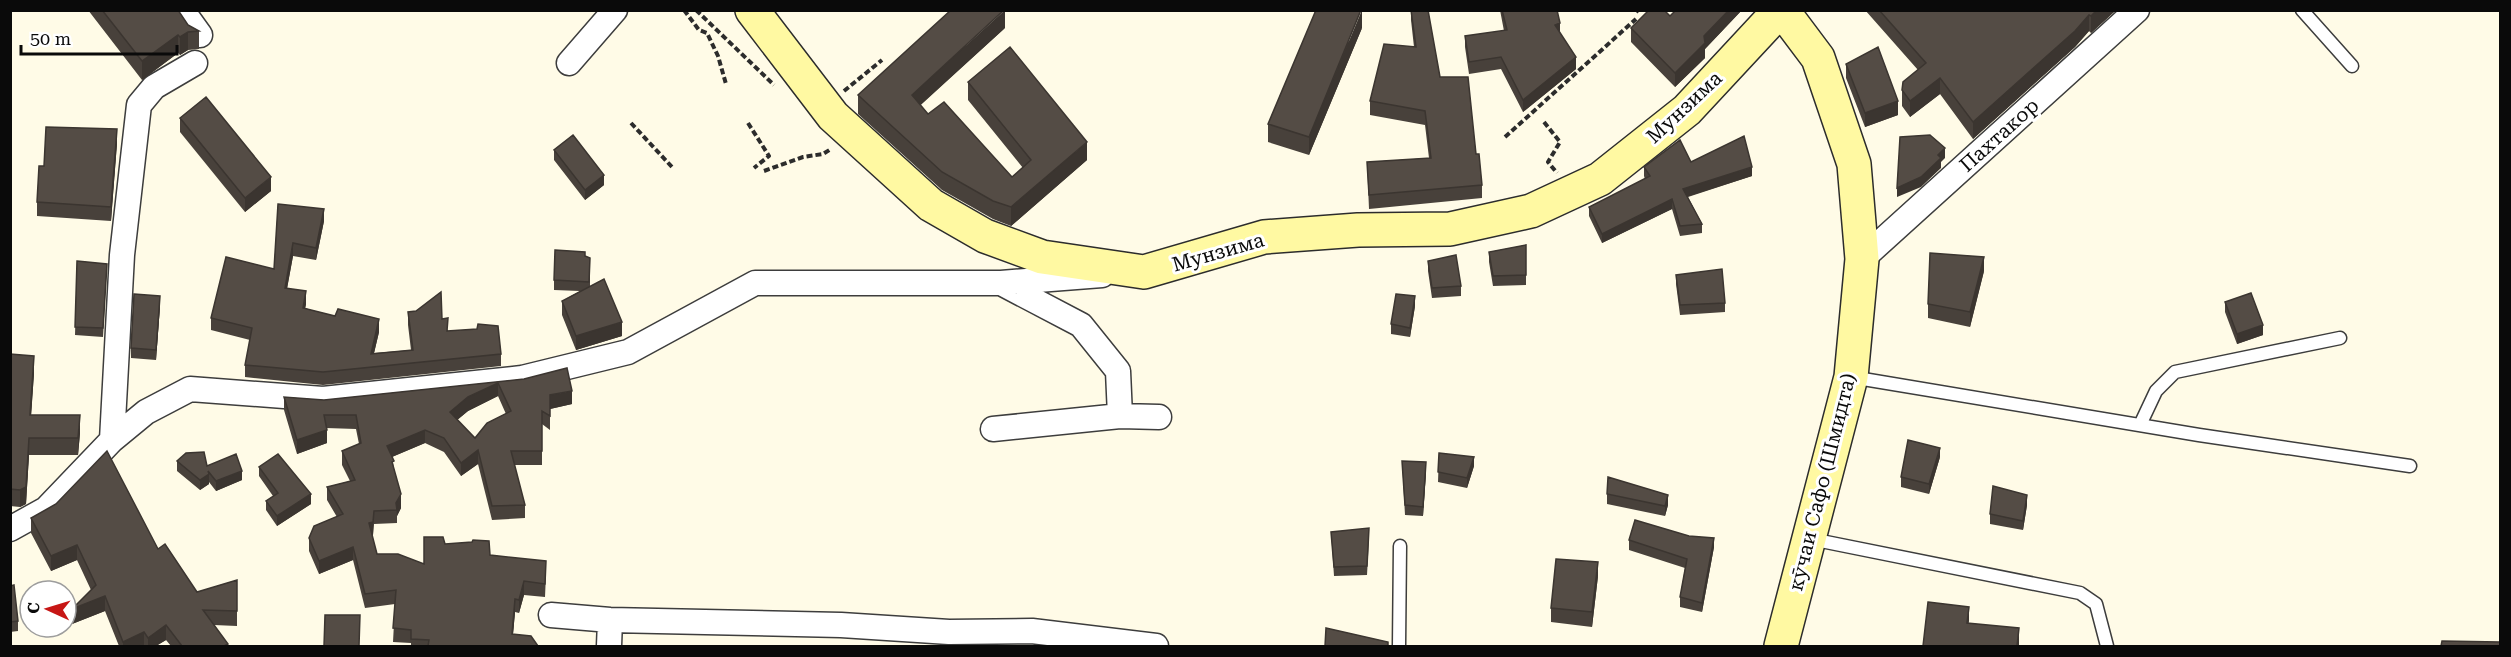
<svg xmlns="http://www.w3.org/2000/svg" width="2511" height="657" font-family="'Roboto Serif',serif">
<rect width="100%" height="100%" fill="#fffbe7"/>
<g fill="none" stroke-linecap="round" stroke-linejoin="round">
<g stroke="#3d3d3d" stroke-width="15">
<path id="lane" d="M2302,10L2352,66
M1851,377L2199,435L2410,466
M2140,425L2156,391L2175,372L2340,338
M1811,539L2080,593L2096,604L2107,646
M1399,646L1400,546"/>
</g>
<g stroke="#3d3d3d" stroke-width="27">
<path id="street" d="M182,10L200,35
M569,63L615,10
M1862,259L2137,10
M1001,283L1081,325L1118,371L1120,416
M993,429L1120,416L1159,417
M112,440L122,255L139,105L154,87L195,63
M10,529L46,509L112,440L146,412L190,389L323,399L522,378L628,352L755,283H1001L1102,275
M551,615L610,620L841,625L949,632L1032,631L1156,646
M609,646L610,620"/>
</g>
<g stroke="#2c2c2c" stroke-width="36">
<path id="secondary" d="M752,10L833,116L931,205L985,236L1042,257L1144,272L1264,237L1358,230L1450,229L1531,211L1600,179L1687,110L1780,10
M1781,646L1851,377L1862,259L1854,164L1818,58L1782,10"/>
</g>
<path stroke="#2c2c2c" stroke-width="4" stroke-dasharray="6 3" stroke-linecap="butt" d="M684,10L699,30L707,33L718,56L726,84
M696,10L774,85
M1636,12L1638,10
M844,91L882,60
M1544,122L1560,142L1548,162L1557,173
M631,123L672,167
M748,123L769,156L754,168
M1505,137L1636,19
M764,171L803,157L823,154L831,149"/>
<use href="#lane" stroke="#fff" stroke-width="12"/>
<use href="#street" stroke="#fff" stroke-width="24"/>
<use href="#secondary" stroke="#fff9a2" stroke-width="33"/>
</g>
<path fill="#48413b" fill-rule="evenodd" d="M88,10H178L188,25L199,31V49L188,50L180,55L178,53L142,80Z
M1411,10H1428L1440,77L1476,154L1482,185V198L1369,209L1367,162L1429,158L1425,125L1370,115V101L1414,47L1411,20Z
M1500,10H1557L1560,33L1576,69L1523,112L1501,69L1469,74L1465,47V36L1504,31Z
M1676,10H1742L1705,49V58L1675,87L1631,42V28L1670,16Z
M1865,10H2114V12L2091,33L2089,31L2075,47L1973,139L1940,94L1910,117L1902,106V90L1918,70Z
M1005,28L920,105L928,114L1012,177L1023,168L968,100V82L1087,160L1011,226L993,219L942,190L858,114V95Z
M1362,28L1309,155L1268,142V124Z
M1846,64L1898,115L1865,127L1846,78Z
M180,118L271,191L245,212L180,132Z
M117,143L111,221L37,216V202L44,166Z
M554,150L604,185L585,200L554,160Z
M1691,162L1752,176L1688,197L1702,224V233L1680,236L1672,209L1602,243L1589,216V207L1645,179L1644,176V167Z
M278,204L324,221L316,260L293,256L287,288L306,304L305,308L379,332L374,353L411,350L408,325V312L442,319L448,331L501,354V366L323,385L245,377V365L250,340L211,330V318L274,269Z
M1526,245V285L1493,286L1489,262V252Z
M585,256L590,258V287L622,336L576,350L562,315V301L580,291L554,290V280Z
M77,261L107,264L103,337L75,335Z
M1428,261L1461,286V296L1432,298L1428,271Z
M1984,271L1970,327L1928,318V304Z
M1676,275L1725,303V312L1680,315L1676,284Z
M2225,302L2263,335L2237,344L2225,312Z
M160,306L156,360L131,358V348Z
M1415,306L1410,337L1391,334V324Z
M10,354L34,373L31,415L80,433L78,455H29L26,504L20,507L10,506Z
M524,379L572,404L550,409V430L542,424V465H514L525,505V518L492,520L478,464L461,476L444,452L425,443L392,457L401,508L397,516V523L374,524L373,535H372L377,554L424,564L445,544L490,555L546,574L545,597L524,595L519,613L515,612L513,634L538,646H411V643L393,642L395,604L365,608L353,560L319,574L309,551V538L337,517L327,500V487L350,481L342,465V451L359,444L356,429L326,428L327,443L297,454L284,410V397L324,400ZM498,396L506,414L475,438L457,420L468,411Z
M1439,453L1474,466L1467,488L1438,482Z
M1940,457L1929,494L1901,487V477Z
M177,461L207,466L242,480L216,491L209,482V484L200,490L177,471Z
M1402,461L1426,472L1423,516L1405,515Z
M259,467L311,504L277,526L266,510V501L273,496L259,476Z
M1607,494L1668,505L1665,516L1607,504Z
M2027,505L2023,530L1990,524V514Z
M31,518L158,549L197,592L237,580V626L214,625L228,646H171L166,640L156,646H119L105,611L72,624L91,590L77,560L51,571L31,533Z
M1331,532L1369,538L1367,575L1334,576Z
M1689,536L1714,547L1702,612L1680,607V597L1685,568L1629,550V540Z
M1598,576L1592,627L1551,622V608Z
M10,586L18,621V631L10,632Z"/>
<path fill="#3b3530" d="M1005,10V28L912,113V95Z
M1362,10V28L1309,155V137Z
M1729,10H1742L1705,49V58L1675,87V73L1704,36Z
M2097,10H2114V12L2091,33V16Z
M2089,15V31L2075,47L1973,139V122Z
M1560,23V35L1555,25Z
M188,32V50L180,55V37Z
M178,35V53L142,80V61Z
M1576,57V69L1523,112V100Z
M1940,78V94L1910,117V101Z
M1898,101V115L1865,127V113Z
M117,129V143L111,221V207Z
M1087,142V160L1011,226V207Z
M1945,148V158L1941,162V168L1921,187L1897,197V188L1938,155Z
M1752,167V176L1683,198V189Z
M604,175V185L585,200V190Z
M271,177V191L245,212V198Z
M1672,199V209L1602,243V234Z
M324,209V221L316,260V248Z
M293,243V256L285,300V288Z
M1984,257V271L1970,327V312Z
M306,291V304L303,320V308Z
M160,296V306L156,360V350Z
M1415,296V306L1410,337V328Z
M379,319V332L371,366V354Z
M622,322V336L576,350V336Z
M2263,325V335L2237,344V334Z
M34,356V373L30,432V415Z
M498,383V396L468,411L450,426V412L468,397Z
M572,391V404L550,409V395Z
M80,415V433L78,455V438Z
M327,430V443L297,454V440Z
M425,430V443L387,459V446Z
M29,438V455L26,504L20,507V490Z
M1940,448V457L1929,494V484Z
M478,450V464L461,476V463Z
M1474,457V466L1467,488V478Z
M1426,462V472L1423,516V507Z
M242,471V480L216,491V481Z
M209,474V484L200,490V480Z
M311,494V504L277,526V516Z
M401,494V508L397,516L396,503Z
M1668,495V505L1665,516V506Z
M2027,495V505L2023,530V521Z
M374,511L373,535L369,537V523Z
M1714,538V547L1702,612V603Z
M77,545V560L51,571V556Z
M353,547V560L319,574V561Z
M1598,562V576L1592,627V612Z
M524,581V595L519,613V600Z
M105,596V611L72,624V609Z
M515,599V612L512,646V634Z
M1969,607V621L1967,637V623Z
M166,625V640L156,646H148V638Z
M2019,628V646H2017Z
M144,632V646H123V642Z"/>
<path fill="#544c45" stroke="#3b3530" stroke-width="1.5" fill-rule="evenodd" d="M102,10H178L188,25L199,31L188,32L180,37L178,35L142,61Z
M951,10H1004L912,95L928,114L944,102L1012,177L1031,160L968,82L1010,47L1087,142L1011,207L993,201L942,172L858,95Z
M1316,10H1361L1309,137L1268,124Z
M1411,10H1428L1440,77H1468L1476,154H1479L1482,185L1369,195L1367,162L1431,158L1425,111L1370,101L1384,44L1416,47Z
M1502,10H1557L1560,23L1555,25L1576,57L1523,100L1501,57L1469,62L1465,36L1507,30Z
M1649,10H1664L1670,16L1676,10H1729L1704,36L1705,43L1675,73L1631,28Z
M1879,10H2097L2091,16L2089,15L2075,31L1973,122L1940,78L1910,101L1902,90L1903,82L1926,63Z
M1878,47L1898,101L1865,113L1846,64Z
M206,97L271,177L245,198L180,118Z
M46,127L117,129L111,207L37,202L39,166H44Z
M573,135L604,175L585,190L554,150Z
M1930,135L1945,148L1938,155L1941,158L1921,177L1897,188L1900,137Z
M1744,136L1752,167L1683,189L1702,224L1680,226L1672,199L1602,234L1589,207L1650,176L1644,167L1680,140L1691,162Z
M278,204L324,209L316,248L293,243L285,288L306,291L303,308L335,316L338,309L379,319L371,354L413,350L408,312L416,311L441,292L442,319L448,318L447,331L477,329L478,324L498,326L501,354L323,372L245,365L252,328L211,318L226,257L274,269Z
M1526,245V275L1493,276L1489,252Z
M555,250L585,252V256L590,258L589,282L554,280Z
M1930,253L1984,257L1970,312L1928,304Z
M1456,255L1461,286L1432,288L1428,261Z
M77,261L107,264L103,328L75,327Z
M1722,269L1725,303L1680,305L1676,275Z
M604,279L622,322L576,336L562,301Z
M2251,293L2263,325L2237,334L2225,302Z
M134,294L160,296L156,350L131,348Z
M1396,294L1415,296L1410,328L1391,324Z
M10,354L34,356L30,415H80L78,438H29L26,487L20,490L10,489Z
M567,368L572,391L550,395V416L542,411V451H511L525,505L492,506L478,450L461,463L444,438L425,430L387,446L394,461L392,462L401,494L396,503L397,510L374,511L373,522L369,523L377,554H398L424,564V537H443L445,544L472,542L473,540L489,541L490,555L546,561L545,584L524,581L519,600L515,599L512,634L531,636L538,646H428L429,640L411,639V630L393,628L396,590L365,594L353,547L319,561L309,538L314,526L343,514L327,487L355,480L342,451L361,443L356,415H324L327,430L297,440L284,397L324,400L524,379ZM498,383L511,411L487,423L475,438L450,412L468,397Z
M1908,440L1940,448L1929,484L1901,477Z
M107,451L158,549L165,544L197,592L237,580V611L203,610L228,644L224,646H182L166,625L148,638L144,632L123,642L105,596L72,609L96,585L77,545L51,556L31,518L56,504Z
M204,452L207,466L236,454L242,471L216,481L208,471L209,474L200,480L177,461L186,453Z
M1439,453L1474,457L1467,478L1438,472Z
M278,454L311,494L277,516L266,501L278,493L259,467Z
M1402,461L1426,462L1423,507L1405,505Z
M1608,477L1668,495L1665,506L1607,494Z
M1993,486L2027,495L2023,521L1990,514Z
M1635,520L1689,536L1714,538L1702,603L1680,597L1687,559L1629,540Z
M1369,528L1367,566L1334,567L1331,532Z
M1556,559L1598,562L1592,612L1551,608Z
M14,585L18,621L10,622V586Z
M1928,602L1969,607L1967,623L2019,628L2017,646H1923Z
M325,615H360L359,646H324Z
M1326,628L1388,642V646H1325Z
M2442,641L2500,642V646H2441Z"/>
<g text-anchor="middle" stroke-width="6" stroke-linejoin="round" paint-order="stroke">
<g font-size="20" fill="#0a0a0a" stroke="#fff">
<text transform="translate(1684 107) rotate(-43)" y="7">Мунзима</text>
<text transform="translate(1999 135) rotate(-42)" y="7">Пахтакор</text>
<text transform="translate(1218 252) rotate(-16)" y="7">Мунзима</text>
<text transform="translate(1822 482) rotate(-76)" y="7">кӯчаи Сафо (Шмидта)</text>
</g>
</g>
<rect width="2511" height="657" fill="none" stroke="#0a0a0a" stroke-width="24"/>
<g transform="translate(48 609) rotate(274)"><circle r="28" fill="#ffffff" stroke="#9d9d9d" stroke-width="1.5"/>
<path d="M0-4.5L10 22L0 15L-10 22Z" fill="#c71615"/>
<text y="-9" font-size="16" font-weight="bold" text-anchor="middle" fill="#0a0a0a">С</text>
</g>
<path d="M21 45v9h156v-9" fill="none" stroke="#0a0a0a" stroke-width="3"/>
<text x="30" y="45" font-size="18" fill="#0a0a0a" stroke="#ffffff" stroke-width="4.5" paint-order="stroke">50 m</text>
</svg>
